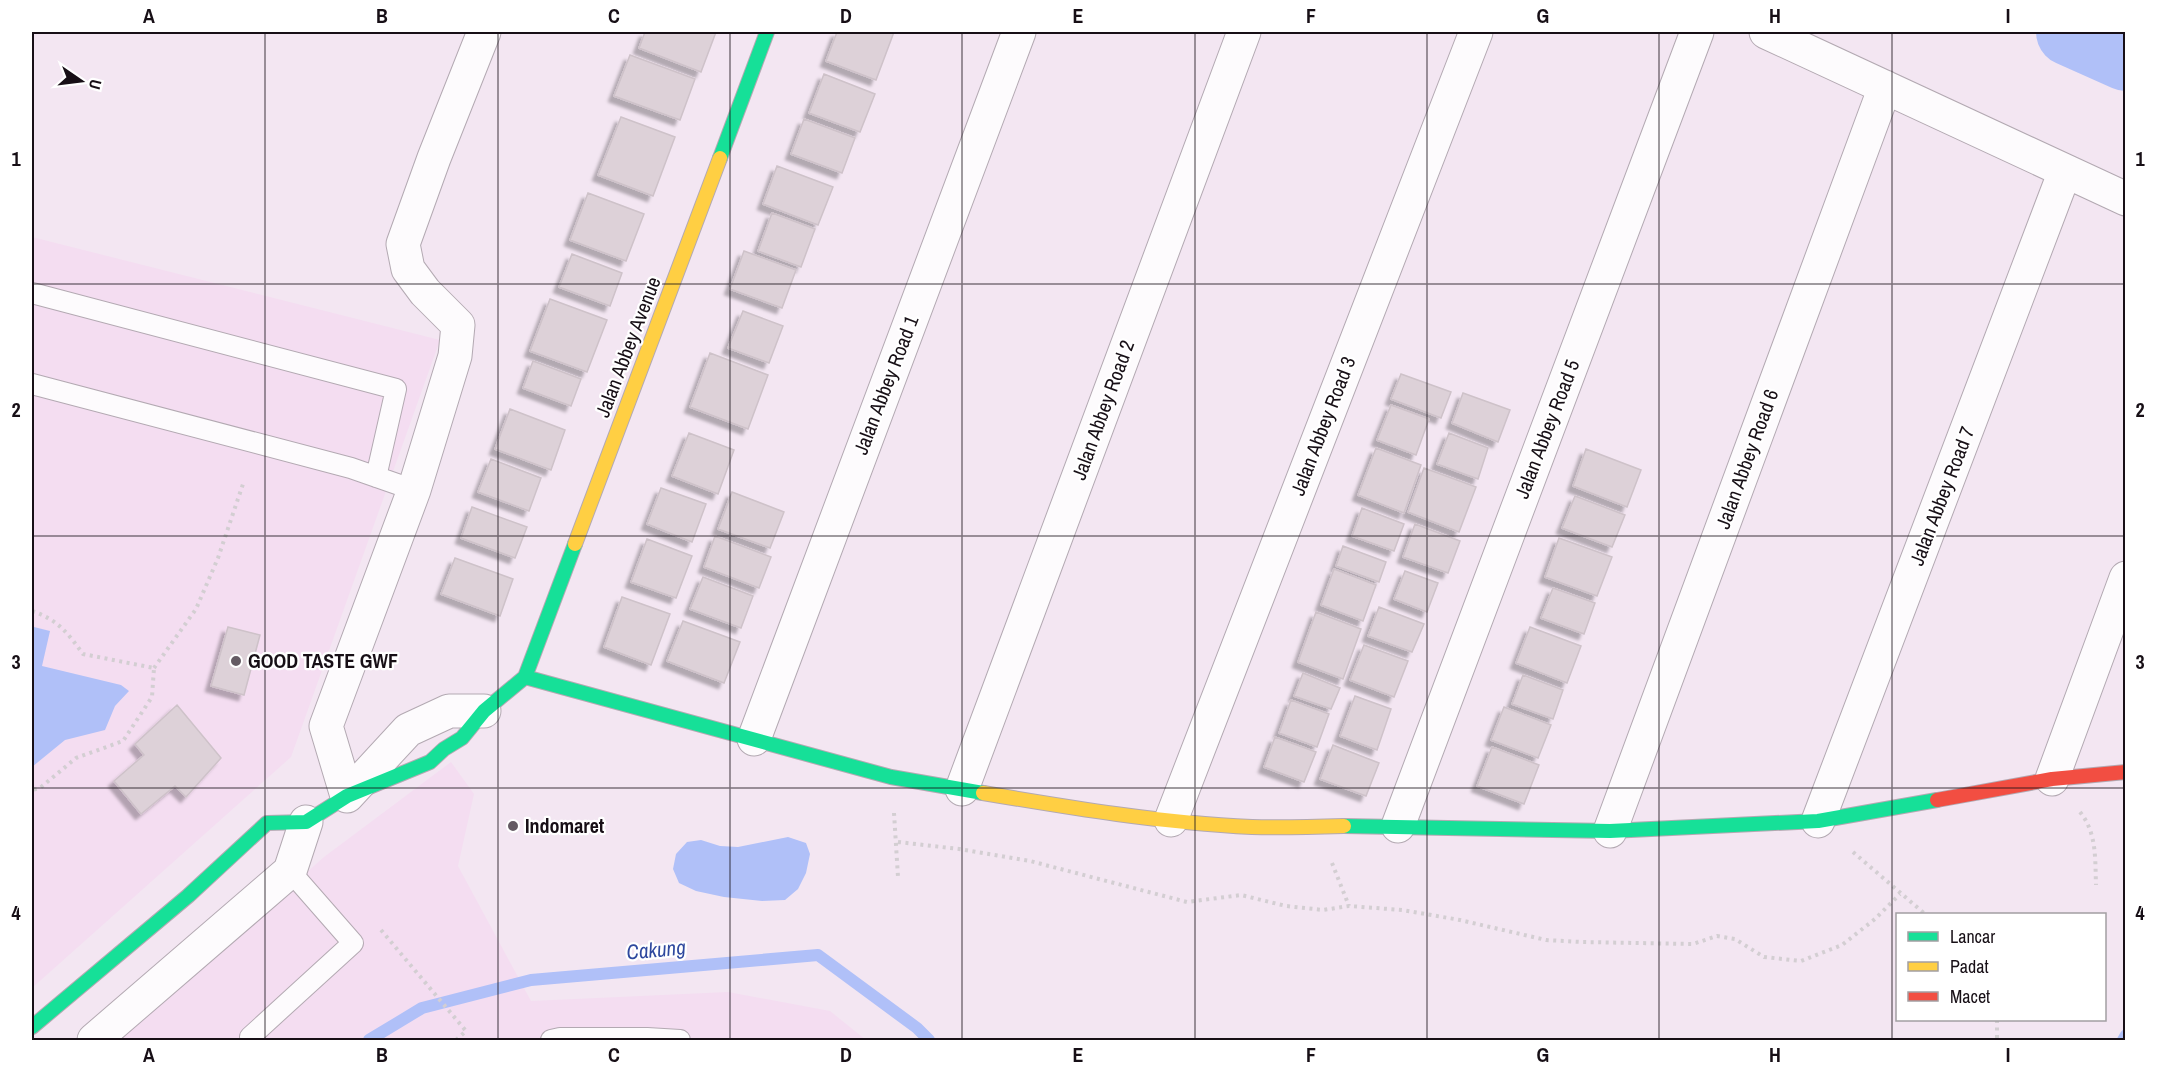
<svg xmlns="http://www.w3.org/2000/svg" width="2157" height="1072" font-family="'Archivo Narrow',sans-serif">
<defs>
<filter id="shadow"><feDropShadow dx="-5.5" dy="5.5" stdDeviation="1.5" flood-color="#0004"/></filter>
</defs>
<rect width="100%" height="100%" fill="#f3e6f2"/>
<path fill="#f4ddf1" d="M32,237L440,340L291,757L32,988Z
M451,762L474,794L458,866L531,1001L728,992L830,1011L866,1040H119L324,857Z"/>
<path fill="#b0c0f8" d="M34,627L50,631L42,666L121,685L129,691L115,706L105,730L65,740L32,767V636Z
M788,837L806,843L810,854L806,873L798,889L785,900L762,901L724,897L696,891L679,883L673,869L676,854L687,842L701,840L720,846L738,847Z"/>
<g fill="none" stroke-linecap="round" stroke-linejoin="round">
<path stroke="#b0c0f8" stroke-width="12" d="M369,1040L422,1008L531,980L818,955L917,1028L929,1040
M2123,1040L2126,1035"/>
<path stroke="#b0c0f8" stroke-width="68" d="M2070,32L2126,57"/>
</g>
<path fill="#ddd1d8" stroke="#cec2c9" stroke-width="1.5" filter="url(#shadow)" d="M645,32H716L701,72L639,48Z
M837,32H894L876,80L826,61Z
M630,55L695,79L680,120L614,96Z
M824,74L875,94L860,132L809,113Z
M621,117L675,137L653,196L598,175Z
M804,119L855,138L842,173L791,154Z
M777,166L833,187L818,225L763,204Z
M588,193L644,214L626,261L570,240Z
M772,213L815,229L801,267L758,251Z
M744,251L796,270L782,308L730,289Z
M572,254L622,273L610,306L559,287Z
M550,299L607,320L587,372L530,351Z
M743,311L783,326L769,363L728,348Z
M710,353L768,375L748,429L690,407Z
M533,361L581,379L571,406L523,388Z
M1401,374L1451,392L1441,418L1391,399Z
M1463,393L1510,410L1498,442L1452,423Z
M1391,405L1429,419L1416,455L1377,440Z
M510,409L565,430L551,470L495,449Z
M689,433L734,450L718,494L672,476Z
M1449,433L1488,448L1478,479L1437,464Z
M1376,448L1421,465L1404,513L1358,495Z
M1586,449L1641,470L1627,507L1573,486Z
M491,459L541,478L529,511L478,492Z
M1424,468L1476,487L1459,532L1408,512Z
M661,488L706,504L692,542L647,524Z
M732,492L784,512L770,548L718,529Z
M1575,496L1625,515L1612,547L1562,528Z
M472,507L527,527L515,558L461,538Z
M1362,508L1404,524L1394,551L1352,536Z
M1415,524L1460,541L1448,573L1403,557Z
M715,536L771,557L759,588L704,567Z
M1559,538L1612,557L1597,596L1545,577Z
M647,539L692,556L676,598L631,582Z
M1343,546L1386,562L1379,582L1336,566Z
M455,558L513,579L500,616L441,594Z
M1334,569L1376,585L1363,621L1321,605Z
M1405,571L1438,583L1427,612L1394,599Z
M703,577L753,596L741,628L690,609Z
M1553,588L1595,603L1584,634L1541,618Z
M622,597L670,614L651,665L604,647Z
M1379,607L1424,624L1412,652L1368,636Z
M1316,612L1361,629L1343,679L1298,662Z
M683,621L740,642L724,683L667,661Z
M228,627L260,635L244,695L211,686Z
M1530,627L1581,646L1567,683L1516,663Z
M1364,645L1408,661L1394,697L1350,680Z
M1303,673L1340,688L1331,709L1294,696Z
M1523,675L1563,690L1553,719L1512,704Z
M1355,696L1391,709L1377,750L1340,736Z
M1291,700L1329,714L1317,747L1279,733Z
M177,705L221,758L186,797L175,786L141,814L114,781L144,755L135,744Z
M1504,707L1551,725L1538,758L1491,740Z
M1275,737L1316,752L1304,782L1264,767Z
M1333,745L1379,763L1366,796L1320,779Z
M1492,747L1539,765L1524,804L1477,786Z"/>
<g fill="none" stroke-linecap="round" stroke-linejoin="round">
<g stroke="#b3a9b2" stroke-width="22">
<path id="lane" d="M32,293L396,389L376,477
M32,384L351,468L414,490
M250,1037L353,943L290,871
M551,1040L560,1038H647L680,1040"/>
</g>
<g stroke="#b3a9b2" stroke-width="35">
<path id="street" d="M1766,32L2126,199
M754,739L1019,32
M2052,779L2126,578
M962,789L1244,32
M347,796L326,726L414,490L455,356L458,325L425,292L408,269L403,244L434,158L484,32
M347,796L408,730L449,711H484
M1171,820L1476,32
M1818,821L2065,171
M1398,826L1697,32
M1610,831L1885,87
M94,1040L290,871L306,822"/>
</g>
<g stroke="#b3a9b2" stroke-width="16">
<path id="fast" d="M720,158L767,32
M525,677L891,777L983,793
M1344,826L1610,831L1818,821L1937,800
M32,1027L188,896L267,823L306,822L347,796L430,762L444,749L462,738L484,711L525,677L575,544"/>
</g>
<g stroke="#b3a9b2" stroke-width="16">
<path id="slow" d="M575,544L720,158
M983,793C1072,808 1162,823 1252,827C1283,828 1314,827 1344,826"/>
</g>
<g stroke="#b3a9b2" stroke-width="16">
<path id="jam" d="M1937,800L2052,779L2126,772"/>
</g>
<path stroke="#d3ced2" stroke-width="4" stroke-dasharray="3 4.5" stroke-linecap="butt" d="M32,611C58,620 67,632 83,654L154,668L152,697L123,741L76,758L40,788L32,790
M154,668L196,609L218,558L243,484
M2080,812C2097,833 2095,859 2096,885
M894,813L898,877
M898,842L959,849L1030,861L1187,902L1241,895L1286,906L1323,910L1349,906L1402,910L1460,920L1546,940L1581,942L1693,944L1717,936L1735,939L1764,957L1801,961L1842,945L1875,919L1900,894
M1853,852L1925,914
M1332,863L1349,906
M381,930L466,1031L456,1040
M1997,1020V1040"/>
<use href="#lane" stroke="#fdfbfd" stroke-width="20"/>
<use href="#street" stroke="#fdfbfd" stroke-width="33"/>
<use href="#fast" stroke="#16e098" stroke-width="14"/>
<use href="#slow" stroke="#ffcf43" stroke-width="14"/>
<use href="#jam" stroke="#f24e42" stroke-width="14"/>
</g>
<path fill="none" stroke="#170f16" stroke-width="1.5" stroke-opacity="0.55" d="M265,32V1040M498,32V1040M730,32V1040M962,32V1040M1195,32V1040M1427,32V1040M1659,32V1040M1892,32V1040M32,284H2126M32,536H2126M32,788H2126"/>
<g fill="#645a63" stroke="#fff" stroke-width="2">
<circle cx="236" cy="661" r="6"/>
<circle cx="513" cy="826" r="6"/>
</g>
<g text-anchor="middle" stroke-width="4.5" stroke-linejoin="round" paint-order="stroke">
<g font-size="20" fill="#170f16" stroke="#fff">
<text transform="translate(628 347) rotate(-69)" y="7">Jalan Abbey Avenue</text>
<text transform="translate(886 385) rotate(-69)" y="7">Jalan Abbey Road 1</text>
<text transform="translate(1103 410) rotate(-70)" y="7">Jalan Abbey Road 2</text>
<text transform="translate(1323 426) rotate(-69)" y="7">Jalan Abbey Road 3</text>
<text transform="translate(1547 429) rotate(-69)" y="7">Jalan Abbey Road 5</text>
<text transform="translate(1747 459) rotate(-70)" y="7">Jalan Abbey Road 6</text>
<text transform="translate(1942 496) rotate(-69)" y="7">Jalan Abbey Road 7</text>
</g>
<g font-size="20" font-weight="bold" fill="#170f16" stroke="#fff" text-anchor="start">
<text x="248" y="668">GOOD TASTE GWF</text>
<text x="525" y="833">Indomaret</text>
</g>
<g font-size="21" font-style="italic" fill="#2e489e" stroke="#fff">
<text transform="translate(656 950) rotate(-5)" y="7">Cakung</text>
</g>
</g>
<rect width="2157" height="1072" fill="none" stroke="#ffffff" stroke-width="66"/>
<rect x="1896" y="913" width="210" height="108" fill="#ffffff" stroke="#a29fa2" stroke-width="1.5"/>
<rect x="1908" y="932" width="30" height="9" fill="#16e098" stroke="#a29fa2" stroke-width="1.5"/>
<text x="1950" y="943" font-size="18" fill="#170f16">Lancar</text>
<rect x="1908" y="962" width="30" height="9" fill="#ffcf43" stroke="#a29fa2" stroke-width="1.5"/>
<text x="1950" y="973" font-size="18" fill="#170f16">Padat</text>
<rect x="1908" y="992" width="30" height="9" fill="#f24e42" stroke="#a29fa2" stroke-width="1.5"/>
<text x="1950" y="1003" font-size="18" fill="#170f16">Macet</text>
<g transform="translate(81 81) rotate(104)" stroke="#ffffff" stroke-width="4.5" paint-order="stroke">
<path d="M0-4.5L10 22L0 15L-10 22Z" fill="#170f16"/>
<text y="-9" font-size="16" font-weight="bold" text-anchor="middle" fill="#170f16">U</text>
</g>
<rect x="33" y="33" width="2091" height="1006" fill="none" stroke="#170f16" stroke-width="2"/>
<g font-size="20" text-anchor="middle" font-weight="bold" fill="#170f16">
<text x="149" y="23">A</text>
<text x="382" y="23">B</text>
<text x="614" y="23">C</text>
<text x="846" y="23">D</text>
<text x="1078" y="23">E</text>
<text x="1311" y="23">F</text>
<text x="1543" y="23">G</text>
<text x="1775" y="23">H</text>
<text x="2008" y="23">I</text>
<text x="16" y="166">1</text>
<text x="2140" y="166">1</text>
<text x="16" y="417">2</text>
<text x="2140" y="417">2</text>
<text x="16" y="669">3</text>
<text x="2140" y="669">3</text>
<text x="16" y="920">4</text>
<text x="2140" y="920">4</text>
<text x="149" y="1062">A</text>
<text x="382" y="1062">B</text>
<text x="614" y="1062">C</text>
<text x="846" y="1062">D</text>
<text x="1078" y="1062">E</text>
<text x="1311" y="1062">F</text>
<text x="1543" y="1062">G</text>
<text x="1775" y="1062">H</text>
<text x="2008" y="1062">I</text>
</g>
</svg>
